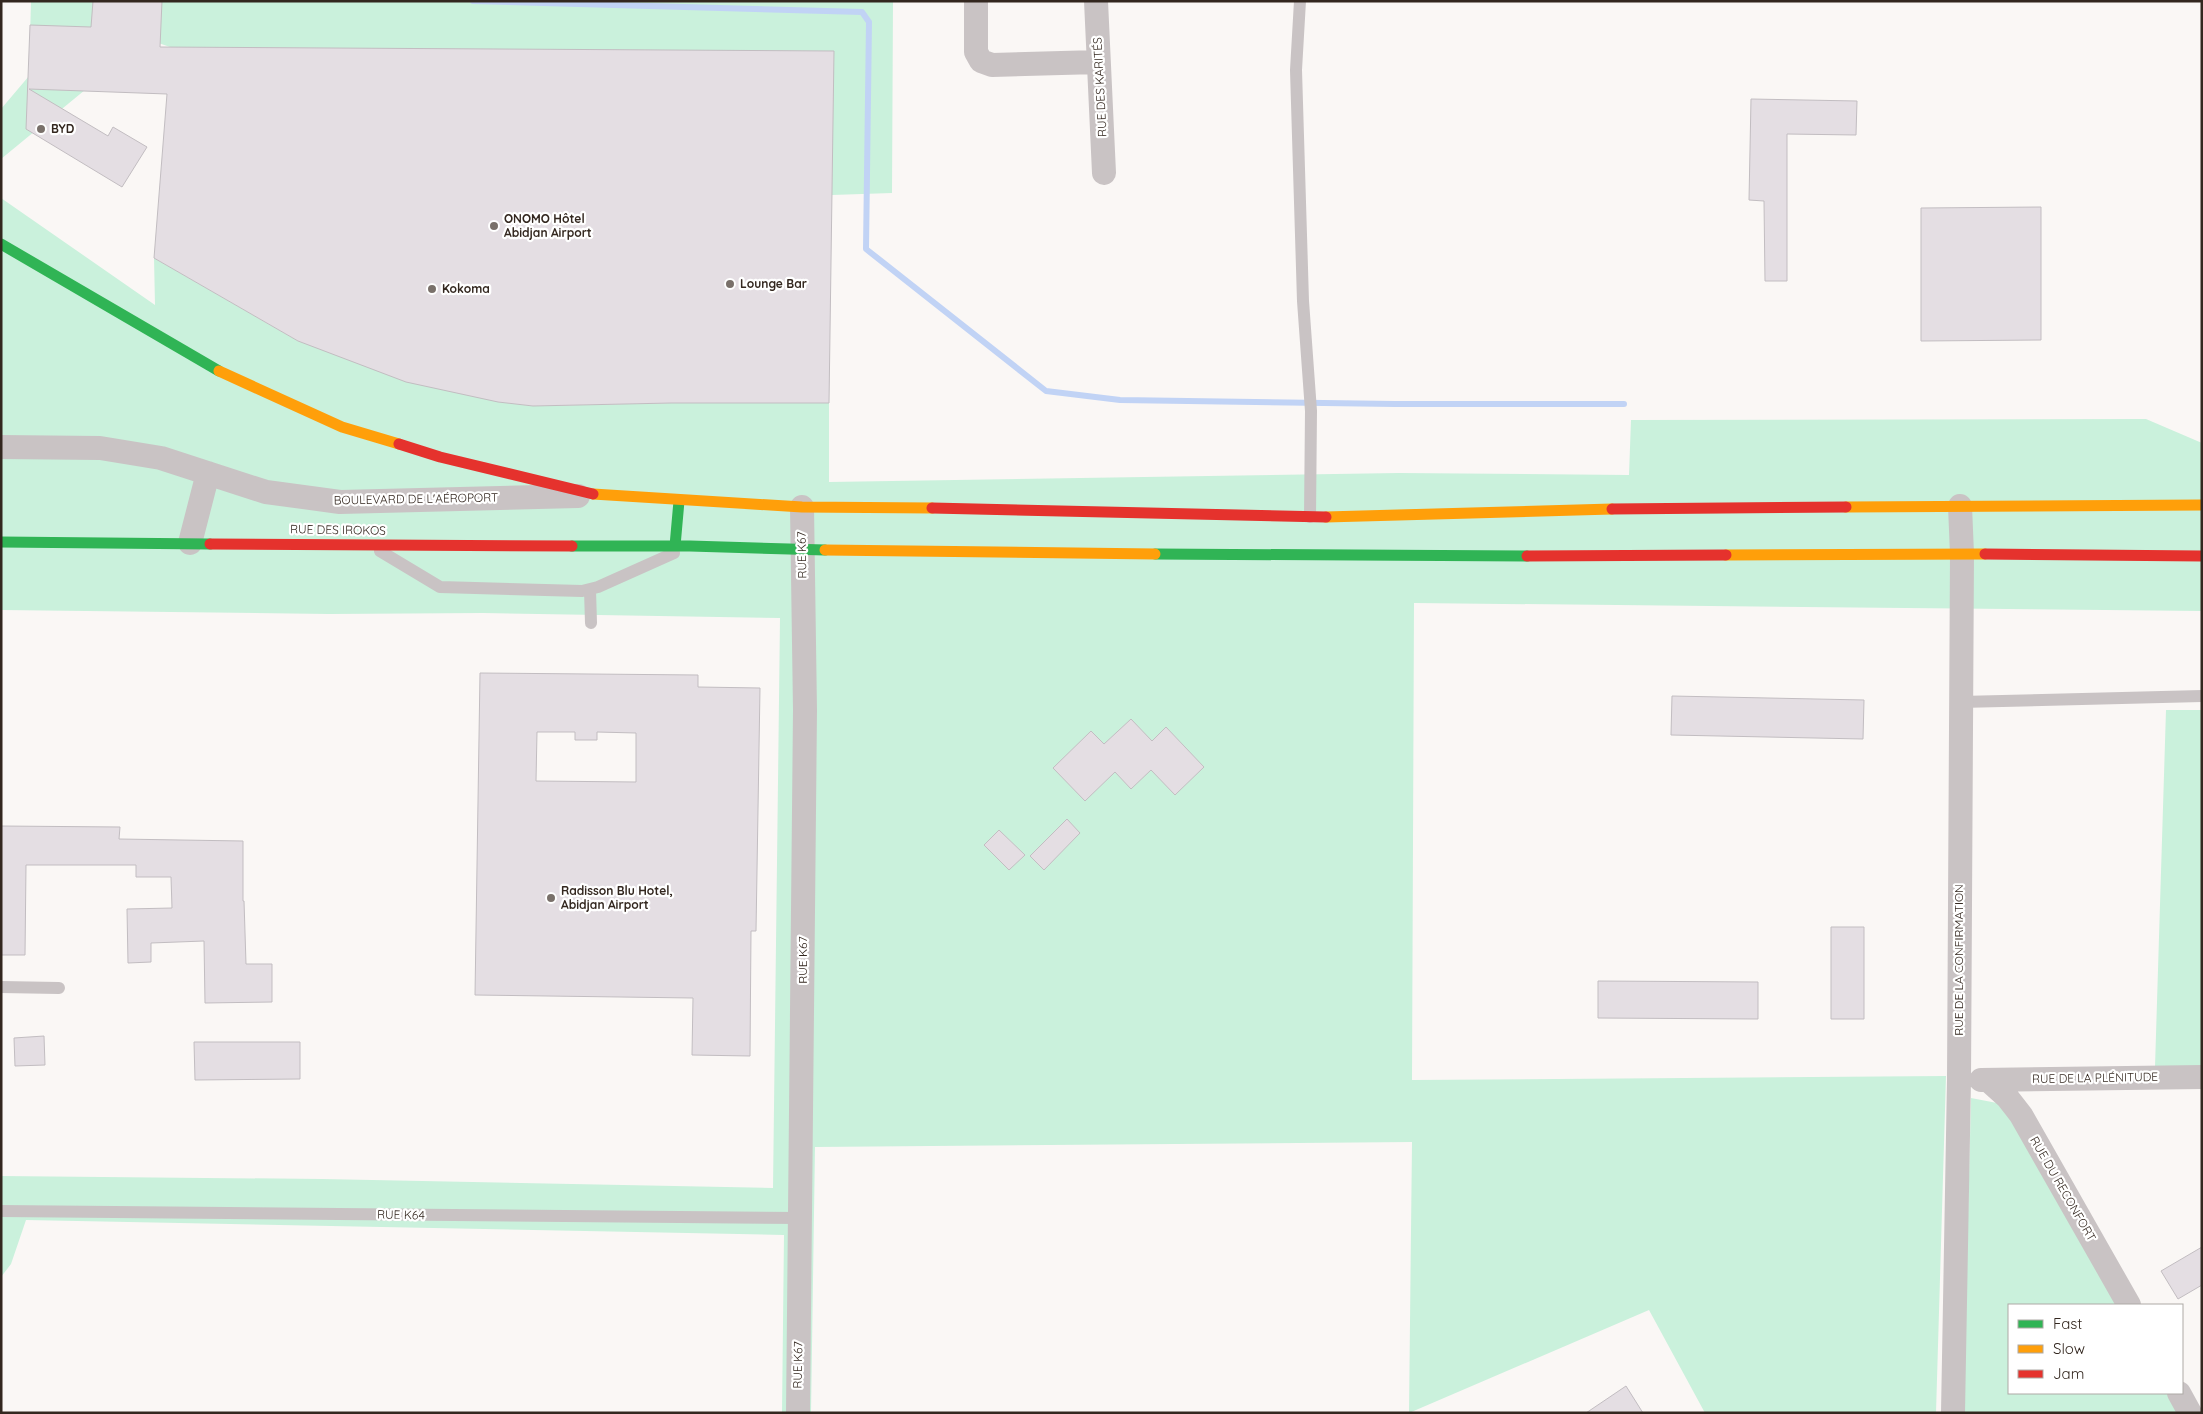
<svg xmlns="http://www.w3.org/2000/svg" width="2203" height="1414" font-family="Quicksand,sans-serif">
<rect width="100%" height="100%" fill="#faf7f5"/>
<path fill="#caf1dc" d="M31,1H893L892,193L832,195L170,47L147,39L1,159V109L29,76Z
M1,198L155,305L154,258L298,341L507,402L533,406L671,403H829V482L1399,473L1629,475L1631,420L2146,419L2202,443V611L1414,603L1412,1080L1946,1076L1936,1413H1705L1649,1310L1409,1413L1412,1142L815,1147L811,1413H782L784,1235L26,1220L11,1264L1,1277V1176L322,1179L773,1188L780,618L483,613L329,614L1,610Z
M2166,710H2202V1068L2155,1067Z
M1971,1098L1997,1103L2014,1119L2121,1305H2009V1393H2171L2182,1413H1963Z"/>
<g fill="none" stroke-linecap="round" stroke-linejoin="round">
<path stroke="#c1d3f5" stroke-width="6" d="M473,1L862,12L869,22L866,249L1046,391L1120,400L1395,404H1624"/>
</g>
<path fill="#e4dee3" stroke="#c2bdc1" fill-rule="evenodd" d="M93,1H162L160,47L834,51L829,403H671L533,406L498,402L406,382L298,341L154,258L167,94L29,89L108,136L113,127L147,147L122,187L26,129L30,25L91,27Z
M1751,99L1857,101L1856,135L1787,134V281H1765L1764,201L1749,200Z
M2041,207V340L1921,341V208Z
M480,673L698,675V687L760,688L756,931H751L750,1056L692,1055L693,998L475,995ZM537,732H575V740H597V732L636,733V782L536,781Z
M1672,696L1864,700L1863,739L1671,735Z
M1131,719L1152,741L1166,727L1204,767L1175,795L1151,770L1131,789L1115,772L1085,801L1053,768L1091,731L1104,744Z
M1067,819L1080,833L1044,870L1030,856Z
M1,826L120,827L119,839L243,841V901H244L246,964H272V1002L205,1003L204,941L151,943V962L128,963L127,909L172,908L171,877H136V865H26L25,955H1Z
M999,830L1025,855L1009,870L984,845Z
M1831,927H1864V1019H1831Z
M1598,981L1758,982V1019L1598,1018Z
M44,1036L45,1065L15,1066L14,1038Z
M194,1042H300V1079L195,1080Z
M2202,1247V1285L2178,1299L2161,1271Z
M1626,1386L1643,1413H1586Z"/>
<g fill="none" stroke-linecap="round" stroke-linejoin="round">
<path stroke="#c9c3c4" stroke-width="12" d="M1300,1L1296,70L1303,301L1311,411L1310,517
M380,551L440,587L582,591L598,587L674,553
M590,590L591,623
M1960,702L2202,696
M1,987L59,988
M1,1211L800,1218"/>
<path stroke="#c9c3c4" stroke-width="24" d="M976,1V52L981,61L992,65L1098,62
M1096,1L1104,173
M1,447L100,448L161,458L266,492L340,502L578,496
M190,543L208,473
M1981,1080L2202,1077
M1988,1080L2007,1097L2021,1115L2129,1305
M2179,1393L2190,1413
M798,1413L805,710L802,507
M1953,1413L1959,1080L1962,554L1960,506"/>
<path stroke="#30b455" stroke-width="11" d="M1,244L219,371
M1,542L210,544
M572,546H690L825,550
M675,546L679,501
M1155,554L1527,556"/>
<path stroke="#ff9f0a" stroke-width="11" d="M219,371L342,427L399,444
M593,494L802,507L932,508
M1846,507L2202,505
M1326,517L1612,509
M825,550L1155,554
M1726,555L1985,554"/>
<path stroke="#e5322d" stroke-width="11" d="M399,444L440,457L593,494
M932,508L1326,517
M1612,509L1846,507
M210,544L572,546
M1985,554L2202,556
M1527,556L1726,555"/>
</g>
<g fill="#79706a" stroke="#fff" stroke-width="2">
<circle cx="41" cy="129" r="5"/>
<circle cx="494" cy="226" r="5"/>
<circle cx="730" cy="284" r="5"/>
<circle cx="432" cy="289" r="5"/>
<circle cx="551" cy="898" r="5"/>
</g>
<g text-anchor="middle" stroke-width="4.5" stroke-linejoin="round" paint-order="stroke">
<g font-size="12" fill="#33271f" stroke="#fff">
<text transform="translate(1100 87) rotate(-93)" y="4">RUE DES KARITÉS</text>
<text transform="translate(416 499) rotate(-1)" y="4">BOULEVARD DE L'AÉROPORT</text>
<text transform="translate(338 530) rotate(1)" y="4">RUE DES IROKOS</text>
<text transform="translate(802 555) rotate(-91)" y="4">RUE K67</text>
<text transform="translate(803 960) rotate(-90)" y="4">RUE K67</text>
<text transform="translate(1959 960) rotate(-90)" y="4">RUE DE LA CONFIRMATION</text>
<text transform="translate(2095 1078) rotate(-1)" y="4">RUE DE LA PLÉNITUDE</text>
<text transform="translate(2063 1189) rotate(60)" y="4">RUE DU RECONFORT</text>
<text transform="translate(401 1215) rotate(1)" y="4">RUE K64</text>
<text transform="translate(798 1365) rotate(-89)" y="4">RUE K67</text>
</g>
<g font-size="12" font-weight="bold" fill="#33271f" stroke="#fff" text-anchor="start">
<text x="51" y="133">BYD</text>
<text x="504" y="223">ONOMO Hôtel<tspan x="504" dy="14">Abidjan Airport</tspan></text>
<text x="740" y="288">Lounge Bar</text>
<text x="442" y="293">Kokoma</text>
<text x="561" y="895">Radisson Blu Hotel,<tspan x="561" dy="14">Abidjan Airport</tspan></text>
</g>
</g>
<rect width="2203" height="1414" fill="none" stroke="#33271f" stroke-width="5"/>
<rect x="2008" y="1304" width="175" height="90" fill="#ffffff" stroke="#ada9a5"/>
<rect x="2018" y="1320" width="25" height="8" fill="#30b455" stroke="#ada9a5"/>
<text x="2053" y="1329" font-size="15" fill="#33271f">Fast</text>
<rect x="2018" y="1345" width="25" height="8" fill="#ff9f0a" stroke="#ada9a5"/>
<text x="2053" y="1354" font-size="15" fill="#33271f">Slow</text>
<rect x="2018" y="1370" width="25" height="8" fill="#e5322d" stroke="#ada9a5"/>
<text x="2053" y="1379" font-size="15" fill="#33271f">Jam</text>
</svg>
